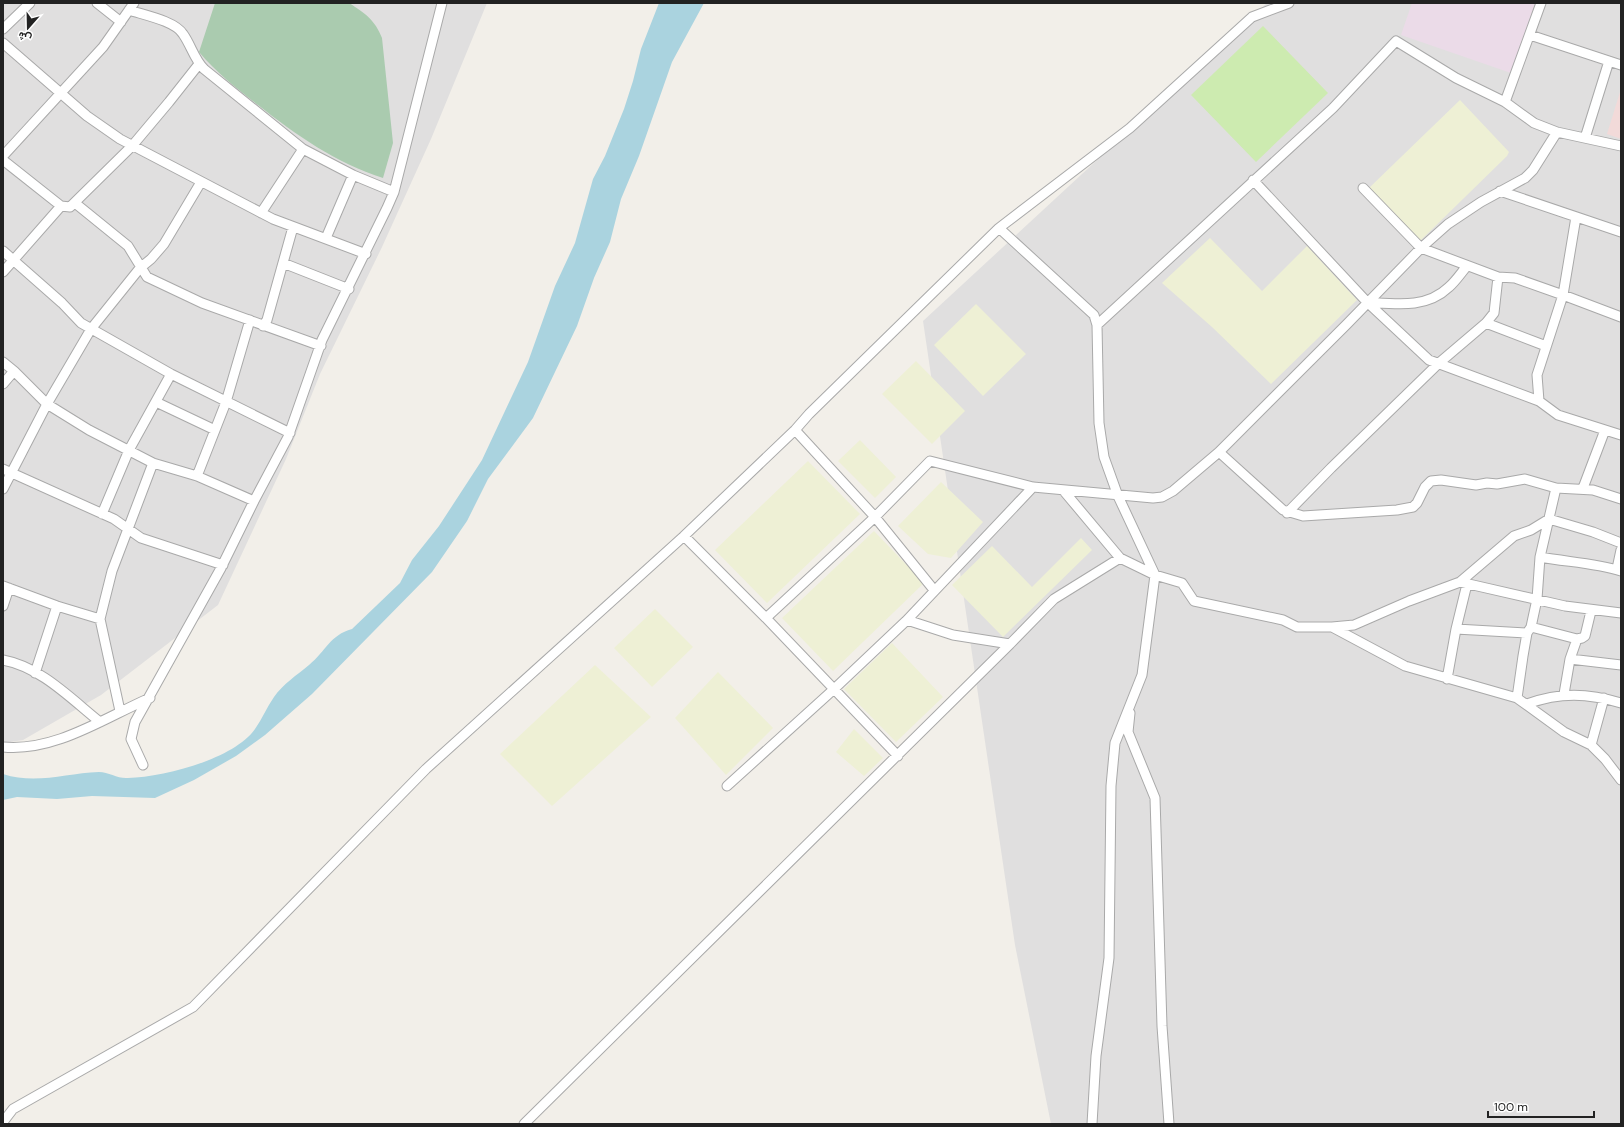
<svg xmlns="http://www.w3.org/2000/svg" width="1624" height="1127" font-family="'DM Sans',Vazirmatn,sans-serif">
<rect width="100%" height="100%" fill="#f2efe9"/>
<path fill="#e0dfdf" d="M3,3H487L431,139L382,247L320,374L286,459L218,605L101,695L23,740L3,743Z
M1267,3H1621V1124H1051L1015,945L923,321Z"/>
<path fill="#f2dad9" d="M1621,89V139L1607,134Z"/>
<path fill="#ebdbe8" d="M1412,3H1535L1511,73L1401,35Z"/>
<path fill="#eef0d5" d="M1460,100L1509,152L1507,156L1420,241L1369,188Z
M1210,238L1262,291L1307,246L1357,300L1271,384L1212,327L1162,283Z
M976,304L1026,354L983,396L934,345Z
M916,361L965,411L932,444L882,394Z
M860,440L896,477L875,498L838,461Z
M808,461L860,514L767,603L715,550Z
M941,482L983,522L951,558L928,554L898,526Z
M874,531L924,583L833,671L782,618Z
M1081,538L1092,550L1003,637L952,585L992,546L1032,587Z
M655,609L693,647L652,687L614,648Z
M892,643L943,697L896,742L844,689Z
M595,665L651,717L552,806L500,754Z
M718,672L773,728L726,775L675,718Z
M854,729L883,758L864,776L836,752Z"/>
<path fill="#cdebb0" d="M1263,26L1328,93L1256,162L1191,95Z"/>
<path fill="#aacbaf" d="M215,3H349C365,13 375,20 382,38L393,143L383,178C336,163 296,135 258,105C237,89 216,72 199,52Z"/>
<path fill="#aad3df" d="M659,3H704L672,62L639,156L621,199L610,242L594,278L577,326L533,418L488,479L467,521L432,572L312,694L265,735L236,756L194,780L155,798L92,796L57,799L17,797L3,800V774C36,785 66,773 99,772C109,772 118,779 128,778C164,777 234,759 255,729C262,719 267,707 274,697C283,684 297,675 309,665C326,651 330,635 352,629L400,583L412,560L439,526L482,460L528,362L555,286L575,243L593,179L605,156L624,109L633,81L641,49Z"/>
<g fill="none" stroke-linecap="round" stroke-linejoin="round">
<g stroke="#a9a9a9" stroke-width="11">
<path id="minor" d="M97,3L121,22
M129,10C144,15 175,21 183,34C191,45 194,59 204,69L303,149L353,175L394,192
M3,29L30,3
M1530,35L1621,65
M3,43L87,116L120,139L273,219L366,254
M1505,102L1541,3
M1585,138L1609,61
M3,156L103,47L134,3
M3,160L61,206L70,207L132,146L169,102L199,64
M1253,180L1367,302L1429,360L1539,401L1558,415L1621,435
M1363,188L1421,248L1498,277L1515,278L1563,295L1621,317
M1500,191L1621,232
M75,203L128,246L147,277L202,303L321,346
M261,213L303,149
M999,228L1094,315L1097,325L1099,423L1104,457L1118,496L1155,575L1142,675L1115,743L1111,786L1109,958L1096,1056L1092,1124
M326,238L353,175
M3,251L62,303L81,323L171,374L290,433
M283,263L349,289
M3,272L61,206
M1367,302C1396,304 1426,309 1449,287C1456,281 1461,273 1467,266
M1486,323L1546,346
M1097,325L1333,108L1396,41L1456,78L1505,102L1534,123L1557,132L1621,146
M263,326L267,320L293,227
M3,362L14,371L47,404L89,430L153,463L197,476L254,501
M3,384L14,371
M1539,401L1537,375L1563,295L1576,217
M156,402L215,430
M795,430L875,517L934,590
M1219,452L1283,510L1303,516L1397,510L1413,507L1417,503L1425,487L1431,481L1441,480L1476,485L1487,483L1497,484L1525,479L1556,488L1593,490L1621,499
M3,469L114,519L141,538L223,565
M197,476L226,402L250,320
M1583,488L1605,430
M3,489L47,404L91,329L140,268L151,259L164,244L201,182
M1063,490L1120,558L1155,575L1182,583L1194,601L1283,620L1297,627H1332L1354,625L1409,601L1460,582L1565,606L1621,613
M1287,513L1331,468L1439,363L1486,323L1494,313L1498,277
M102,514L129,450L171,374
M684,536L766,618L898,756
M1621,550L1618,564L1621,571
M1540,557C1567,562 1595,563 1621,571
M1460,582L1514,536L1531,530L1549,519L1593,532L1621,543
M3,586L57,606L100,619
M3,606L9,588
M766,618L875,517L930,461L1033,487L1153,498L1162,497L1173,491L1219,452L1347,324L1421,248L1448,224L1481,202L1525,178L1533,170L1557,132
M907,620L953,635L1010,644L1054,599L1120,558
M1332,627L1405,666L1517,698L1564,732L1591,745L1605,759L1621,780
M1531,627L1577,639L1582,638L1585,636L1591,611
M1456,629L1527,633
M1570,659L1621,665
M3,660C41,667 71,699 100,722
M35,673L57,606
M1447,679L1456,629L1467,584
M1564,694L1570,659L1577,639
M1517,698L1523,656L1527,633L1531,627L1537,599L1540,557L1556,488
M1527,704C1560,692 1588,693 1621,703
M120,711L100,619L112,571L153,463
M1130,713L1128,732L1155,798L1162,1026L1169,1124
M1591,745L1604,698
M3,747C55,752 104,718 150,698
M143,765L131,739L135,722L221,568L254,501L288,437L322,340L387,208L394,192L442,3
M727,786L833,690L907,620L1033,487
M3,1122L13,1109L193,1007L426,769L684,536L795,430L809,414L999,228L1130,128L1252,17L1289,3
M524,1124L1010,644"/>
</g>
<use href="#minor" stroke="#fff" stroke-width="9"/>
</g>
<rect width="1624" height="1127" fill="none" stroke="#222222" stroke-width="8"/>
<g transform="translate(28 28) rotate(200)" stroke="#ffffff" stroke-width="3" paint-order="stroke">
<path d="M0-3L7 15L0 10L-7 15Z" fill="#222222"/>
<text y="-6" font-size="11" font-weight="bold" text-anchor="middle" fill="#222222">ش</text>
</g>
<path d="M1488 1111v6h106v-6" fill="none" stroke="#222222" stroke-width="2"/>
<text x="1494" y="1111" font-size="12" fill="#222222" stroke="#ffffff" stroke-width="3" paint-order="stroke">100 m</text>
</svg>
